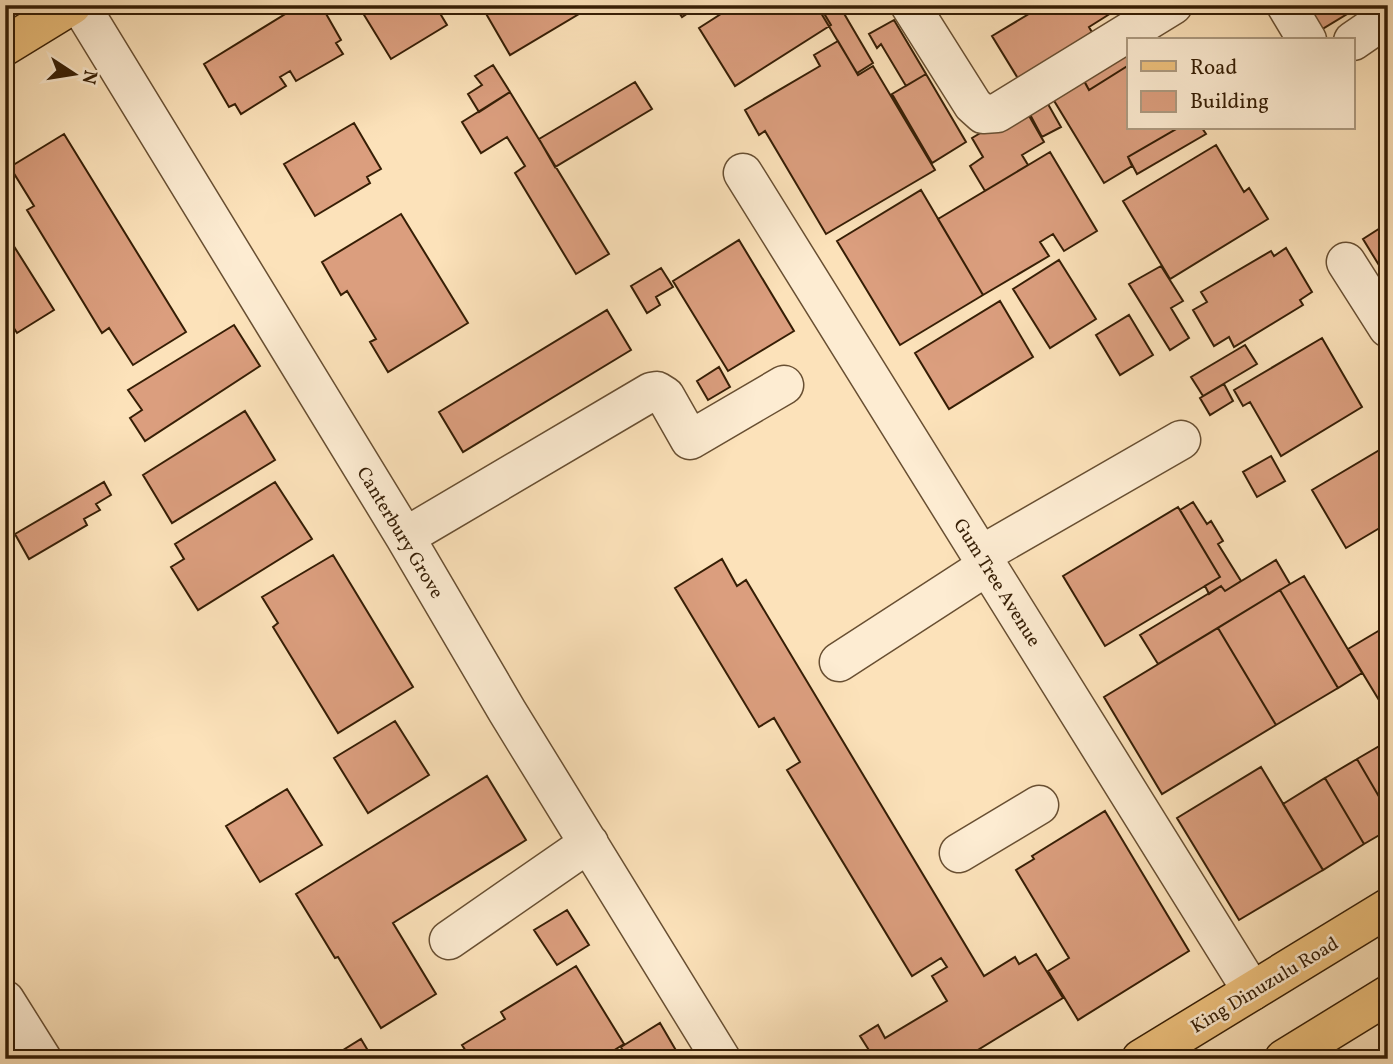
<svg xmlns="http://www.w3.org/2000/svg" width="1393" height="1064" font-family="Vollkorn,serif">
<rect width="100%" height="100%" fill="#fce2ba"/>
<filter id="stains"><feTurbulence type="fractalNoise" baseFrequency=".00286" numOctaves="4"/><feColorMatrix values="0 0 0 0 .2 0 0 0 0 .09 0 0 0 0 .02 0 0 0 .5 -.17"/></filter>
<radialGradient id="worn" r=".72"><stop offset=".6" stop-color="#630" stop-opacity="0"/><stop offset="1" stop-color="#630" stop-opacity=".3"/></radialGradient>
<path fill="#db9e7e" stroke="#361e05" stroke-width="2" d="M300,5H321L341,40L336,43L343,54L296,81L290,71L280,77L286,86L241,114L235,104L229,107L204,64Z
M358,5H435L447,25L391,59Z
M481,5H594L510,55Z
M674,5H700L682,17Z
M735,5H819L831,25L735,86L699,28Z
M822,5H839L873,63L857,73L818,8Z
M1044,5H1113L1116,10L1089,27L1097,41L1022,85L992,36Z
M1304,5H1362L1319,31Z
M894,20L926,74L906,86L881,44L877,48L869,34Z
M838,41L858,75L873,66L935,170L826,234L765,131L759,135L745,110L820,66L814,55Z
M1129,43V65L1089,90L1080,73Z
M493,65L510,92L479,112L468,94L482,85L475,76Z
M1129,65V128H1178L1128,157L1132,166L1104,183L1053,99L1084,81L1089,90Z
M926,74L966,142L932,163L892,94Z
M635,82L652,109L555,167L539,139Z
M510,92L609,254L576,274L515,173L525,166L507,137L481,153L462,122Z
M1044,97L1061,127L1042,137L1026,107Z
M1024,107L1044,142L1022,155L1028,165L985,191L970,166L983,157L972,138Z
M354,123L381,169L367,177L370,183L315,216L284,164Z
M1178,128H1202L1206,134L1137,174L1128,157Z
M64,134L186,332L133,365L109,328L102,333L27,210L34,206L10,167Z
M1216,145L1244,192L1249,188L1268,219L1170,279L1123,201Z
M1050,152L1097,231L1064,251L1053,234L1040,242L1049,256L983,295L938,219Z
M921,190L983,295L900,345L837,241Z
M401,214L468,323L388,372L370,342L376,339L347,291L341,295L322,262Z
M1388,223V280L1363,239Z
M5,232L54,310L17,333L5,314Z
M739,240L794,331L728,371L673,281Z
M1286,248L1312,292L1300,300L1303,305L1234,347L1229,337L1214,346L1193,310L1207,302L1201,292L1271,251L1274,256Z
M1059,260L1096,319L1050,348L1013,289Z
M1161,266L1183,301L1171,308L1189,338L1170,350L1129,284Z
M661,268L673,287L656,297L660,305L647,313L631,286Z
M1000,301L1033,357L949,409L915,353Z
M607,310L631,350L463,452L439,412Z
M1129,315L1153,355L1120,375L1096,335Z
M234,325L260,366L145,441L130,418L142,410L128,390Z
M1322,338L1362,407L1281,456L1250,402L1243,406L1234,390Z
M1245,345L1257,364L1203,396L1191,377Z
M719,367L730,387L708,400L697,381Z
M1224,384L1233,401L1210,415L1200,398Z
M245,411L275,460L172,523L143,475Z
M1388,445V523L1346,548L1312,490Z
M1271,456L1285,481L1257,497L1243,472Z
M104,482L111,495L96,504L100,510L84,519L87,525L29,559L15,534Z
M275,482L312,539L198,610L171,567L184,559L175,544Z
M1193,502L1207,524L1211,521L1223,541L1218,544L1241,581L1225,591L1221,586L1209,594L1205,586L1220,577L1180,510Z
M1178,507L1220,577L1105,646L1063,576Z
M333,555L413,687L338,733L273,627L278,623L262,597Z
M722,559L737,586L746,580L984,976L1015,957L1019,964L1036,954L1063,998L963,1059H867L872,1055L860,1036L878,1025L885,1038L947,1001L932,976L947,967L941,958L912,976L787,770L800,762L774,718L759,727L675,588Z
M1276,560L1290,584L1158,664L1140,635L1221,586L1225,591Z
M1304,576L1362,673L1338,688L1280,590Z
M1280,590L1338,688L1276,725L1218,628Z
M1385,627L1388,632V715L1348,649Z
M1218,628L1276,725L1162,794L1104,697Z
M395,721L429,775L368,813L334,758Z
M1388,741V812L1357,759Z
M1357,759L1388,812V830L1364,844L1325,778Z
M1261,767L1323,870L1239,920L1177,818Z
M487,776L526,840L393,923L436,994L381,1028L338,957L335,958L296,894Z
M1325,778L1364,844L1323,870L1283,804Z
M287,789L322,845L260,882L226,826Z
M1105,811L1189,951L1078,1020L1048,971L1069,958L1016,870L1034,859L1032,856Z
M567,910L589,945L557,965L534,930Z
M576,966L624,1044L600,1059H471L462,1045L505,1019L501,1012Z
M660,1023L681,1059H627L621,1047Z
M361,1039L373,1059H337L335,1055Z"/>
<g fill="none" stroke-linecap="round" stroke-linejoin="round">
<g stroke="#684f32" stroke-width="41">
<path id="minor" d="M80,5L405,537L507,711L721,1059
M910,5L973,105L983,114L997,113L1173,5
M1286,5L1307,40
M1353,41L1388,17
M743,173L1252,991
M1346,262L1388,328
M405,537L651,392L657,391L665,396L690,440L784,385
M981,555L1181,440
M839,662L987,566
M959,853L1039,805
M449,940L589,843
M5,1000L42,1059"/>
</g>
<g stroke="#361e05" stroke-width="41">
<path id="major" d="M5,46L72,5
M1141,1059L1388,908
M1284,1059L1388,995"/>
</g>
<use href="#minor" stroke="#fdecd2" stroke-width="38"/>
<use href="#major" stroke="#eec17d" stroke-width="38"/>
</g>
<g text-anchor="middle" stroke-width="5" stroke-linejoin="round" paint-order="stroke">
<g font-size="19" fill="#361e05" stroke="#fdecd2">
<text transform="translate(401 532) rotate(59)" y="7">Canterbury Grove</text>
<text transform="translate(998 582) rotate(58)" y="7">Gum Tree Avenue</text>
<text transform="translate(1264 984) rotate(-31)" y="7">King Dinuzulu Road</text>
</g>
</g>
<rect width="1393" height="1064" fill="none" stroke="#fce2ba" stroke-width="28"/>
<rect x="7" y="7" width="1379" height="1050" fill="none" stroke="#361e05" stroke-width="3.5"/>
<rect x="14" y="14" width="1365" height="1036" fill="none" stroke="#361e05" stroke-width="2"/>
<rect x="1127" y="38" width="228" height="91" fill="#fdecd2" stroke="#ad9a80" stroke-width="2"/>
<rect x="1141" y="61" width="35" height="10" fill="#eec17d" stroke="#ad9a80" stroke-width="2"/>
<text x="1190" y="74" font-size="21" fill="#361e05">Road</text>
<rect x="1141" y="91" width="35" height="21" fill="#db9e7e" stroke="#ad9a80" stroke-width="2"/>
<text x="1190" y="108" font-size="21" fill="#361e05">Building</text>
<g transform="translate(74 74) rotate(102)" stroke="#fdecd2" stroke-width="5" paint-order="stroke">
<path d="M0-5L12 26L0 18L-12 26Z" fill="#361e05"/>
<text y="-10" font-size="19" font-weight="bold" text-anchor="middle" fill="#361e05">N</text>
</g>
<rect width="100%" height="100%" filter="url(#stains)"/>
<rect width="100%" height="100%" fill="url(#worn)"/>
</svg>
